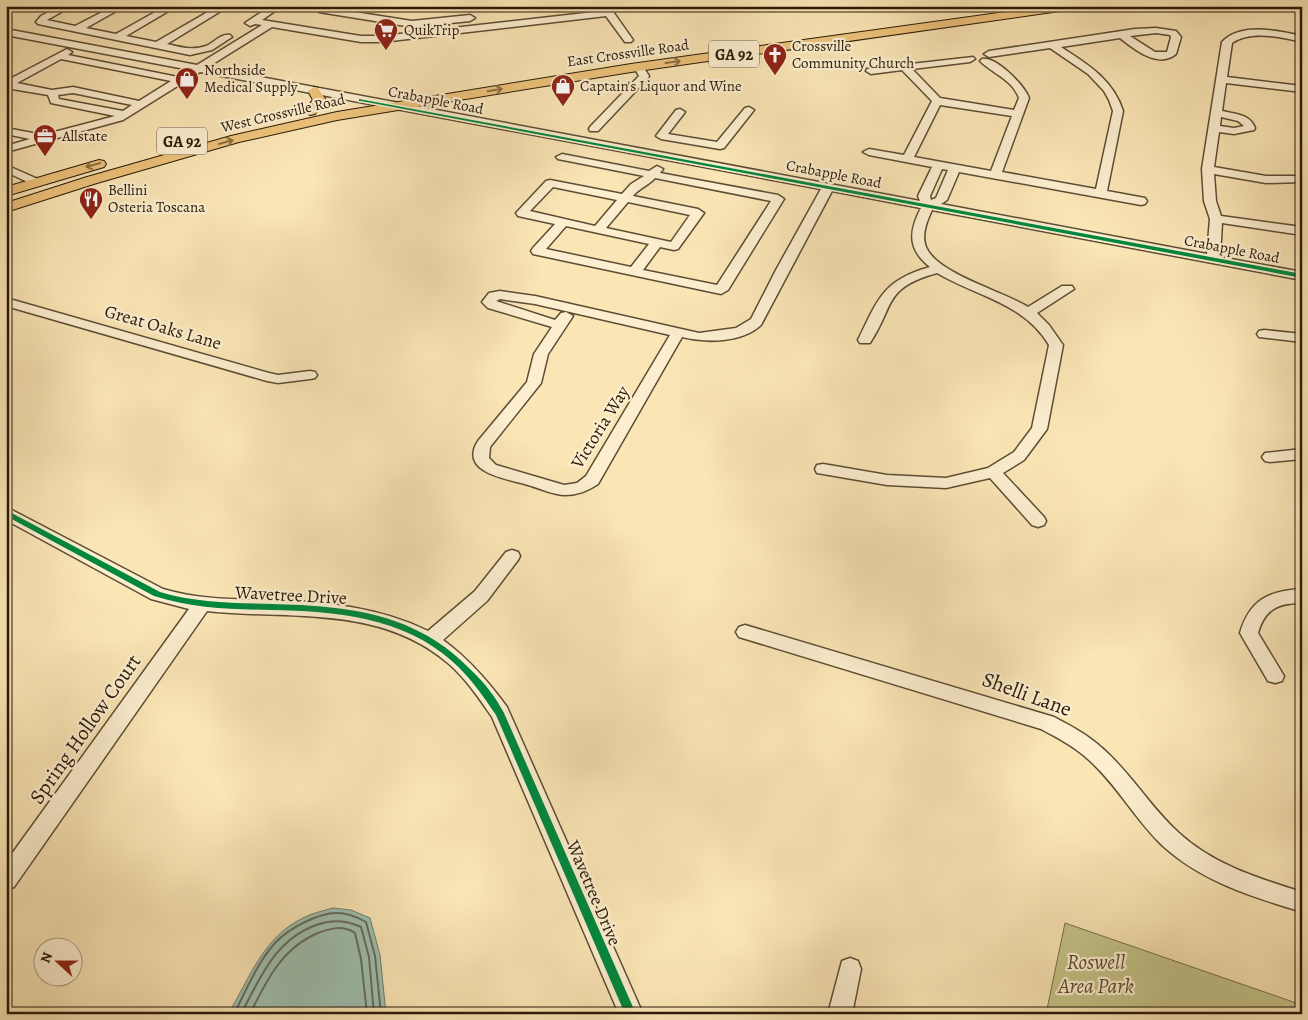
<svg xmlns="http://www.w3.org/2000/svg" width="1308" height="1020" font-family="Alegreya,serif">
<rect width="100%" height="100%" fill="#fae5b5"/>
<filter id="stains"><feTurbulence type="fractalNoise" baseFrequency=".004" numOctaves="4"/><feColorMatrix values="0 0 0 0 .2 0 0 0 0 .09 0 0 0 0 .02 0 0 0 .5 -.17"/></filter>
<radialGradient id="worn" r=".72"><stop offset=".6" stop-color="#630" stop-opacity="0"/><stop offset="1" stop-color="#630" stop-opacity=".3"/></radialGradient>
<path fill="#c4c389" stroke="#766e49" d="M1065,923L1302,1005V1014H1046Z"/>
<path fill="#9ebfb0" stroke="#6f7d6d" d="M333,908L351,910L370,918L380,955L386,1014H228C250,978 263,937 303,918C312,913 323,911 333,908Z"/>
<g fill="none" stroke-linecap="round" stroke-linejoin="round">
<path stroke="#646c5c" stroke-width="2" d="M234,1014C246,991 257,963 275,943C288,929 317,913 337,913C347,913 357,917 366,922L375,956L381,1014
M241,1014C260,978 275,940 316,925C332,919 346,920 361,927L369,957L374,1014
M250,1014C266,981 282,948 318,933C331,928 343,925 355,933L361,959L367,1014"/>
<g stroke="#5d4d34" stroke-width="3">
<path id="minor" d="M60,6H72L47,20L75,26L114,6H125L86,28L116,34L166,6H177L126,36L156,42L218,6H229L167,44C180,47 192,51 206,46C214,43 221,33 230,35L232,37L212,50L190,55L38,24L36,22L41,16Z
M271,6H282L262,20L361,36H382L603,11L600,6H609L633,40L631,42H625L606,16L382,42H361L272,27L208,67L920,201L918,196L932,167L869,155L863,152L869,149L904,155L932,101L902,70L871,74L866,71L867,69L973,57L975,59L970,62L912,69L940,98L1014,110L1019,98C1012,79 993,74 980,61L982,59C996,56 1024,85 1029,98L1002,172L1096,189L1113,111L1109,100L1104,91L1088,74L1050,48L989,57L984,54L989,51L1135,29L1156,28L1176,31L1181,37L1176,54C1158,69 1134,49 1120,38L1061,47C1087,64 1113,79 1123,111L1107,191L1145,198L1147,201L1145,204L1141,205L959,172L947,200L941,204L1207,254L1210,219L1204,201L1202,169L1222,42C1241,22 1279,31 1302,36V42C1280,37 1251,30 1232,43L1227,77L1302,86V92L1226,83L1222,111C1235,114 1250,114 1255,128L1254,130L1234,134L1219,132L1214,167L1266,176H1302V182L1266,183L1214,174L1216,201L1221,216L1302,227V235L1222,223L1220,257L1302,272V280L932,210C927,221 921,235 926,247C937,274 1003,291 1028,307L1062,286H1072L1074,289L1037,313L1049,325L1063,345L1047,429L1024,460L1003,473L1044,517L1046,521L1044,525L1038,527L1032,525L990,478L946,488L887,485L823,474L817,473L815,469L817,465L823,464L887,475L946,478L988,468L1014,452L1032,428L1049,345C1024,303 976,296 937,273C883,288 895,305 870,343H860L858,340C878,299 883,280 930,267C907,249 909,231 921,208L832,191L761,325C742,343 706,343 682,337L598,484C587,491 578,495 565,495C554,495 539,488 528,485C508,479 458,473 478,441L527,382L534,354L552,327L488,308L482,302L489,293L500,291L535,296L699,333L736,328L751,319L776,270L821,189L200,72L123,120L6,152V146L30,139L6,134V128L43,135L115,116L51,103L48,95L6,88V81L67,49L72,52L68,55L178,77L190,70L6,35V29L197,65L262,25L255,24L250,26L245,23ZM1156,33L1170,35L1171,37L1167,52H1155L1130,36ZM61,59L171,81L139,101L73,87L52,90L17,83ZM73,93L132,105L123,111L59,99L58,95ZM940,105L1012,116L991,171L914,157ZM1221,117L1238,121L1244,126L1234,128L1220,126ZM942,169L948,170L936,198L931,200L930,196ZM500,299L535,304L670,335L586,476L577,483L564,485L496,465L489,458L490,447L541,383L548,354L573,316L566,312L561,313L555,320L496,301Z
M322,7L412,21L470,15L475,18L470,21L412,27L319,12L317,10Z
M639,64L642,65L649,76L648,78L598,131H590L589,129L590,127L639,76L634,67Z
M749,107L754,110L724,148L720,149L661,139L656,136L676,110L680,109L685,112L668,134L717,142L745,108Z
M562,154L649,171L657,166L663,169L660,173L778,195L784,199L728,290L721,294L533,254L531,251L533,248L555,224L518,216L516,213L546,181L550,180L622,194L631,184L644,176L558,159L556,157ZM655,178L771,201L717,285L643,270L660,247L674,250L678,249L704,213L698,209L633,196C639,188 648,186 655,178ZM553,187L617,200L595,226L530,211ZM628,202L690,215L671,242L606,228ZM566,226L649,244L631,267L546,249Z
M6,165L40,180L42,182L36,185L32,184L6,172Z
M6,298L269,373L278,375L310,371L315,372L317,375L315,378L310,379L278,383L267,381L6,306Z
M1264,330L1302,334V342L1259,337L1257,334L1259,331Z
M1302,449V459L1270,462L1265,461L1262,457L1265,453Z
M6,507L163,589C199,600 236,599 273,600C326,602 379,607 428,631L475,591L506,552L512,550L518,552L520,556L518,560L487,601L443,640C469,659 488,681 507,707L643,1014H619L492,717C479,698 466,679 449,664C380,604 290,620 207,611L14,887L6,890V862L189,609L151,599L6,520Z
M1302,589V603C1278,603 1265,609 1258,633L1284,676L1282,681L1275,683L1268,681L1240,633C1250,600 1268,591 1302,589Z
M745,625L1054,717C1071,726 1088,735 1102,748C1131,773 1150,807 1179,833C1214,865 1258,878 1302,892V912C1253,897 1203,882 1164,847C1136,821 1118,786 1089,760C1075,747 1058,738 1041,729L739,637L736,632L739,627Z
M850,958L858,961L861,969L852,1014H828L842,961Z"/>
</g>
<g stroke="#291a09" stroke-width="2">
<path id="major" d="M1048,6H1079L1074,9L631,72L337,120L239,142L97,183L6,212V203L87,177L231,136L337,112L631,64Z
M314,87L318,88L326,100L315,114L310,115L304,111L313,100L308,91Z
M99,160L104,161L106,164L104,167L6,196V187Z"/>
</g>
<use href="#minor" fill="#fceecf" fill-rule="evenodd"/>
<use href="#major" fill="#edc27a" fill-rule="evenodd"/>
<g stroke="#fceecf" stroke-width="3">
<path id="cycleway" d="M359,99L1302,274V278L361,101H359Z
M6,510L160,592C197,603 234,603 273,604C349,606 417,613 472,671C485,683 496,698 504,713L636,1014H625L496,715C483,696 470,677 453,662C404,617 334,611 271,610C229,609 195,609 154,596L6,516Z"/>
</g>
<use href="#cycleway" fill="#00873e" fill-rule="evenodd"/>
</g>
<defs><path id="oneway-shaft" d="M-6 0H5M1.5-3L5.5 0L1.5 3" fill="none" stroke-width="1.6" stroke-linecap="round" stroke-linejoin="round" transform="scale(1.25)"/></defs>
<g stroke="#8b6e42">
<use href="#oneway-shaft" transform="translate(673 62) rotate(-8)"/>
<use href="#oneway-shaft" transform="translate(495 90) rotate(-9)"/>
<use href="#oneway-shaft" transform="translate(226 142) rotate(-16)"/>
<use href="#oneway-shaft" transform="translate(93 165) rotate(164)"/>
</g>
<defs>
<g id="supermarket-pin" transform="scale(1.25)"><path d="M0 17L-7.5 6A9.5 9.5 0 1 1 7.5 6Z" fill="#8f2418" stroke="#fceecf"/><path d="M-6-5.5h2.5l.6 2H6L4.5 2H-2.5L-4.4-4H-6ZM-1.5 3.2a1.3 1.3 0 1 0 .1 0ZM3 3.2a1.3 1.3 0 1 0 .1 0Z" fill="#fff"/></g>
<g id="church-pin" transform="scale(1.25)"><path d="M0 17L-7.5 6A9.5 9.5 0 1 1 7.5 6Z" fill="#8f2418" stroke="#fceecf"/><path d="M-1.2-6h2.4v3.5h3.3v2.4h-3.3V6h-2.4V-.1h-3.3v-2.4h3.3Z" fill="#fff"/></g>
<g id="shop-pin" transform="scale(1.25)"><path d="M0 17L-7.5 6A9.5 9.5 0 1 1 7.5 6Z" fill="#8f2418" stroke="#fceecf"/><path d="M-5-2.5h2.3a2.7 3.5 0 0 1 5.4 0H5L5.5 6h-11ZM-1.5-2.5h3a1.5 2.3 0 0 0-3 0Z" fill="#fff"/></g>
<g id="office-pin" transform="scale(1.25)"><path d="M0 17L-7.5 6A9.5 9.5 0 1 1 7.5 6Z" fill="#8f2418" stroke="#fceecf"/><path d="M-6-3h4V-5.5h4V-3h4V5H-6ZM-1-4.5V-3h2v-1.5ZM-6 0V1H6V0Z" fill="#fff"/></g>
<g id="restaurant-pin" transform="scale(1.25)"><path d="M0 17L-7.5 6A9.5 9.5 0 1 1 7.5 6Z" fill="#8f2418" stroke="#fceecf"/><path d="M-5-6h1v4h1v-4h1v4h1v-4h1v5L-1.5 .5V6h-2V.5L-5-1ZM5-6V6H3V1.5H1.5Q1.5-4 5-6Z" fill="#fff"/></g>
</defs>
<g fill-rule="evenodd">
<use href="#supermarket-pin" x="386" y="30"/>
<use href="#church-pin" x="775" y="55"/>
<use href="#shop-pin" x="187" y="79"/>
<use href="#shop-pin" x="563" y="86"/>
<use href="#office-pin" x="45" y="136"/>
<use href="#restaurant-pin" x="91" y="199"/>
</g>
<g text-anchor="middle" stroke-width="4.5" stroke-linejoin="round" paint-order="stroke">
<g font-size="15" fill="#291a09" stroke="#fceecf" text-anchor="start">
<text x="404" y="35">QuikTrip</text>
<text x="792" y="51">Crossville<tspan x="792" dy="17">Community Church</tspan></text>
<text x="204" y="75">Northside<tspan x="204" dy="17">Medical Supply</tspan></text>
<text x="580" y="91">Captain's Liquor and Wine</text>
<text x="62" y="141">Allstate</text>
<text x="108" y="195">Bellini<tspan x="108" dy="17">Osteria Toscana</tspan></text>
</g>
<g font-size="15" fill="#291a09" stroke="#fceecf">
<text transform="translate(628 53) rotate(-8)" y="5">East Crossville Road</text>
<text transform="translate(436 100) rotate(11)" y="5">Crabapple Road</text>
<text transform="translate(283 113) rotate(-13)" y="5">West Crossville Road</text>
<text transform="translate(834 174) rotate(11)" y="5">Crabapple Road</text>
<text transform="translate(1232 249) rotate(11)" y="5">Crabapple Road</text>
</g>
<g fill="#fceecf" stroke="#685a44" stroke-width="1">
<rect x="709" y="40.5" width="50" height="27" rx="4"/>
<rect x="157" y="127.5" width="50" height="27" rx="4"/>
</g>
<g font-size="16" font-weight="bold" fill="#291a09">
<text x="734" y="60">GA 92</text>
<text x="182" y="147">GA 92</text>
</g>
<g font-size="18" fill="#291a09" stroke="#fceecf">
<text transform="translate(163 327) rotate(16)" y="6">Great Oaks Lane</text>
<text transform="translate(600 427) rotate(-58)" y="6">Victoria Way</text>
<text transform="translate(291 595) rotate(3)" y="6">Wavetree Drive</text>
<text transform="translate(594 893) rotate(67)" y="6">Wavetree Drive</text>
</g>
<g font-size="21" fill="#291a09" stroke="#fceecf">
<text transform="translate(1027 694) rotate(20)" y="7">Shelli Lane</text>
<text transform="translate(85 729) rotate(-55)" y="7">Spring Hollow Court</text>
</g>
<g font-size="21" font-style="italic" fill="#584d2f" stroke="#fceecf">
<text x="1096" y="969">Roswell<tspan x="1096" dy="24">Area Park</tspan></text>
</g>
</g>
<rect width="1308" height="1020" fill="none" stroke="#fae5b5" stroke-width="25"/>
<rect x="8" y="8" width="1293" height="1005" fill="none" stroke="#291a09" stroke-width="2.5"/>
<rect x="12" y="12" width="1283" height="995" fill="none" stroke="#291a09"/>
<g transform="translate(58 962) rotate(291)"><circle r="24" fill="#fceecf" stroke="#a89980"/>
<path d="M0-4L9 19L0 12L-9 19Z" fill="#8f2418"/>
<text y="-8" font-size="14" font-weight="bold" text-anchor="middle" fill="#291a09">N</text>
</g>
<rect width="100%" height="100%" filter="url(#stains)"/>
<rect width="100%" height="100%" fill="url(#worn)"/>
</svg>
